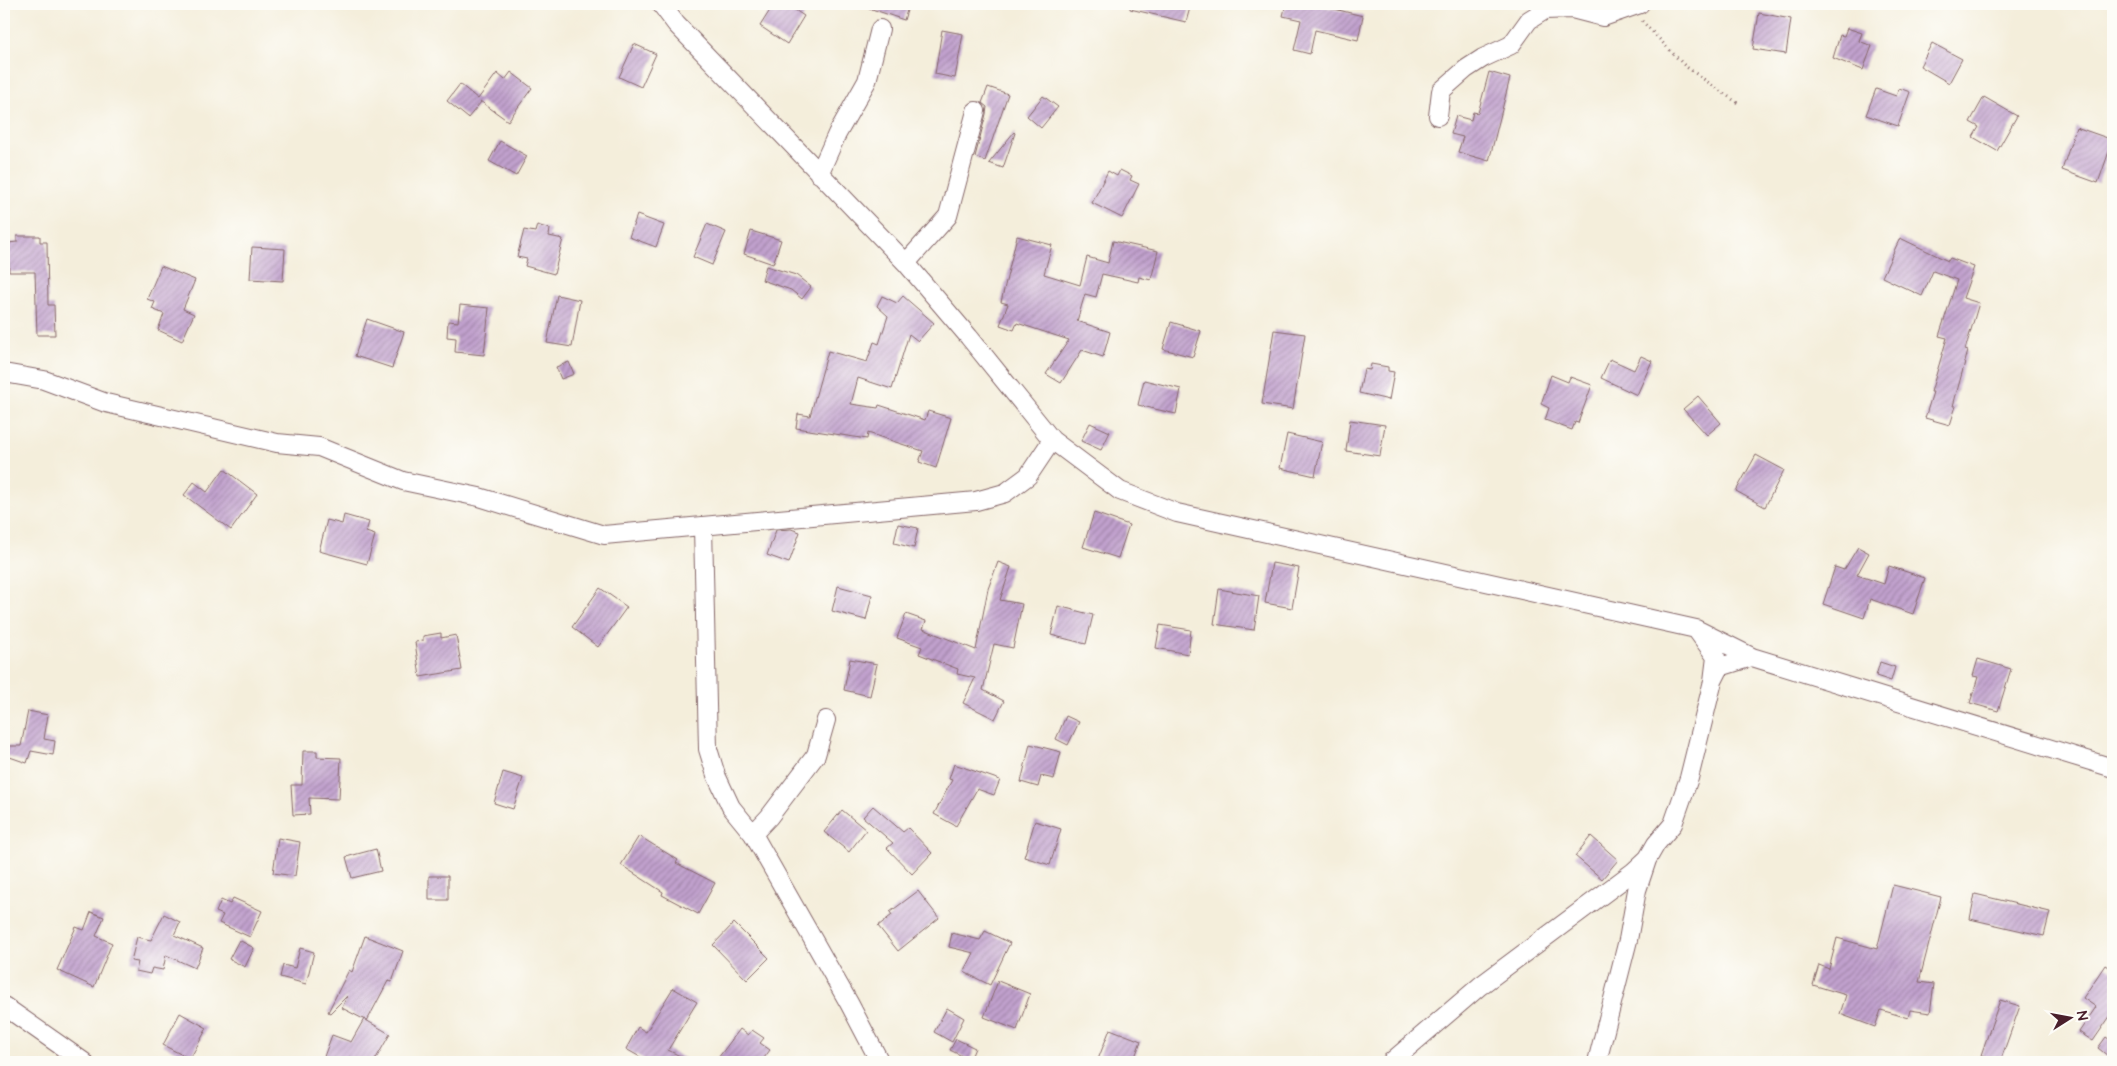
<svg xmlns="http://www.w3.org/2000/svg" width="2117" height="1066" font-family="'Architects Daughter',sans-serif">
<defs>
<pattern id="building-hatch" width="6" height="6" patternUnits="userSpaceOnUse" patternTransform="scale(1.25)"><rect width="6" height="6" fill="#c1a1ce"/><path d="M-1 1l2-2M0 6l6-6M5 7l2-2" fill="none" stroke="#9f83a7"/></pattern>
</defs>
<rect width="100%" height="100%" fill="#fdfcf7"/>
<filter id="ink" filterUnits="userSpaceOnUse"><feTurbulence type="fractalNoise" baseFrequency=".02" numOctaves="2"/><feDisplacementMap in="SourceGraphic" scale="10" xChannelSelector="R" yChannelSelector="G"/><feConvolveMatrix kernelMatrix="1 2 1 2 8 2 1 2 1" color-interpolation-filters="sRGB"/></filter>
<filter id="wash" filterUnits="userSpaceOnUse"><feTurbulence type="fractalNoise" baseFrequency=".0096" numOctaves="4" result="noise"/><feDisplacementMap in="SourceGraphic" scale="20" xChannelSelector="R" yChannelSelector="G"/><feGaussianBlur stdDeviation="1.12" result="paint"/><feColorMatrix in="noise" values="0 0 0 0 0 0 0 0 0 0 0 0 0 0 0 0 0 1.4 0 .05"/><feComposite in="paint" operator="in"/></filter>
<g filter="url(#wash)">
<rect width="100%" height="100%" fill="#f4eedb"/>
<g id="blocks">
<path fill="url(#building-hatch)" d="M774,4H786L804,16L787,44L760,26Z
M863,4H909L904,20L863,6Z
M1130,4H1191L1186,22L1130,9Z
M1286,4H1322V6L1363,16L1358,40L1315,30L1310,54L1294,50L1301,20L1283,16Z
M1759,13L1791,19L1786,54L1753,49Z
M1847,28L1862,33L1859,41L1872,46L1863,70L1833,58L1840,35L1844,36Z
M942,30L963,34L955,78L935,74Z
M1932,43L1962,59L1949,83L1920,66Z
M634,44L656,54L641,87L619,77Z
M511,72L532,88L508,121L480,101L481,102L468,118L447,101L460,84L478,99L497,73L505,80Z
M1489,72L1510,78L1489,161L1458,152L1463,137L1451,134L1456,116L1471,120L1473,112L1478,113Z
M988,87L1008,94L985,161L975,157L986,114L987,107L982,103Z
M1899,88L1910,92L1898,126L1866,115L1876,89L1896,96Z
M1043,96L1058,107L1041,128L1027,116Z
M1984,97L2017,116L1997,151L1973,137L1979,127L1970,122Z
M2076,127L2113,140L2098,183L2062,170Z
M1014,132L1015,133L1003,168L989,163Z
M500,141L527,156L516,176L489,161Z
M1120,170L1132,176L1130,180L1139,184L1122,218L1092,203L1108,171L1117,176Z
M637,215L664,225L656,247L629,237Z
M707,224L726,232L712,265L693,257Z
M537,225L550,229L549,236L563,239L554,274L525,266L527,259L517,257L524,230L535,232Z
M751,231L781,240L773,264L744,254Z
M17,236H40V242H47L48,305H54L55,335H37L35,272H9L8,243L17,242Z
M1017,236L1052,245L1044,274L1080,285L1087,257L1108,263L1113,241L1158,251L1151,280L1139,277L1138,282L1102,274L1096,297L1085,294L1077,321L1110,332L1103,357L1082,350L1061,383L1046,374L1069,340L1017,323L1014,330L1000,325L1008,304L1001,302Z
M1900,238L1948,261L1950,258L1974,267L1963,298L1979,303L1965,350L1968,351L1953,406H1956L1950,425L1925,418L1933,392H1931L1947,338L1939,336L1957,280L1933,271L1922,296L1882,277Z
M252,247L285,249L283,281L250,279Z
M161,266L195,280L183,309L194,314L182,341L158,330L164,314L152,309L155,302L147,299Z
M766,266L796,275L811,287L802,299L791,290L762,280Z
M557,295L580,300L572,347L547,343Z
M882,296L897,303L903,296L934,323L918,341L909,334L892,389L858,378L851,404L878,408L879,405L925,420L928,411L951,418L936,468L919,462L923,451L868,433L867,439L796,428L798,414L810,416L828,351L867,362L874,342L879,344L888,316L877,306Z
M460,305L489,308L484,355L455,352L456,338L447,337L448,321L458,322Z
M367,319L404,332L392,368L355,356Z
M1171,322L1201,331L1193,357L1163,349Z
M1274,330L1305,334L1293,409L1262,404Z
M1641,356L1652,361L1637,395L1601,378L1610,359L1634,370Z
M569,362L574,374L561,379L556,367Z
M1371,364L1388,367V371L1394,372L1389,400L1359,393L1364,369L1370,370Z
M1551,375L1568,382L1570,377L1592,385L1578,423L1575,422L1572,430L1545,420L1549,408L1541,404Z
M1144,380L1181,389L1176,414L1138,405Z
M1698,396L1721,423L1707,435L1683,409Z
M1350,420L1385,425L1380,456L1346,451Z
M1090,423L1110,432L1101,450L1081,441Z
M1287,434L1322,442L1315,476L1280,468Z
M1756,455L1784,470L1765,507L1736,491Z
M224,469L257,494L231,530L184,495L194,482L207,492Z
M1094,513L1129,525L1118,558L1083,547Z
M344,515L369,522L366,532L375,535L367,564L319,551L327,520L342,524Z
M898,524L918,528L914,548L894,543Z
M791,529L800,532L789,563L767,555L776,530Z
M1858,547L1869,553L1857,575L1884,584L1889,566L1925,578L1913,614L1870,599L1864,618L1823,604L1835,567L1844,570Z
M998,562L1011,567L1000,600L1022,604L1013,648L994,644L983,690L1004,701L995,719L963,703L975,678L957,674L958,669L919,654L922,647L897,638L906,614L926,621L923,629L976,650L988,589Z
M1272,563L1299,568L1292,608L1265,603Z
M838,586L872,595L866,620L832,611Z
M600,588L627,607L598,647L572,627Z
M1219,589L1259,596L1254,630L1214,624Z
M1058,606L1093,615L1086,644L1051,635Z
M1160,625L1191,630L1188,654L1156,648Z
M441,633V638L456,635L462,670L420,677L415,642L423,641V636Z
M850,659L877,664L870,696L844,690Z
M1978,659L2011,669L1998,711L1970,703L1978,677L1973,676Z
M1880,662L1895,667L1891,681L1876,676Z
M28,711L48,715L44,739L55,741L53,755L31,751L27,763L4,755V746H21Z
M1066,716L1079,722L1068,745L1056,739Z
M1030,744L1061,752L1054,779L1041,776L1038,787L1021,782Z
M303,751H317V757L341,758L339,799L309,798L310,814L293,815L291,785H302Z
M954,764L1000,780L994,795L977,789L956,826L934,814L952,780L949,779Z
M503,772L523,778L513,809L494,803Z
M873,806L903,832L908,828L932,853L912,874L887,848L893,843L863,817Z
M842,810L866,830L849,852L824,832Z
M1035,821L1061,829L1050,865L1024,857Z
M639,836L678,860L676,863L715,883L698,914L662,895L663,892L621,865Z
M1591,836L1618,860L1602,879L1575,856Z
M278,838L300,842L295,876L273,873Z
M376,849L381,871L352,878L346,857Z
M429,876H448V900H429Z
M1893,885L1941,897L1919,982L1934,984L1930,1013L1910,1010L1908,1018L1881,1010L1875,1027L1840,1014L1846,995L1813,985L1819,965L1829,969L1837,938L1877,949Z
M918,891L939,918L898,951L878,926L892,915L890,912Z
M1975,894L2050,912L2044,936L1970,919Z
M233,898L262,911L250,937L219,923L223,915L216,912L221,900L230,904Z
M91,912L104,917L96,936L112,943L94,987L57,970L76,927L84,930Z
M164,914L180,922L174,935L203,948L195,968L166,955L163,970L152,968L150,974L136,971L138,962L131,961L137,937L151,940Z
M734,923L769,958L747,980L713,945Z
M985,931L1010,943L990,985L964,972L974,953L949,947L952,933L980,940Z
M365,936L403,951L392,982L388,981L367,1021L342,1008L347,996L330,1013L328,1012L349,970L352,972Z
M239,940L254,948L245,967L229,959Z
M300,948L314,952L306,984L280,977L283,965L295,968Z
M2105,965L2113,970V1012L2093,1041L2079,1032L2096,1007L2083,998Z
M998,981L1030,994L1017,1030L984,1017Z
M673,988L697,1002L668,1050L692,1062H649L626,1049L638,1027L646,1032Z
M2000,1000L2020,1006L2000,1062L1981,1055Z
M947,1008L964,1018L952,1042L934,1032Z
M180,1013L207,1028L190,1059L163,1045Z
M364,1019L390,1034L374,1062H358L350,1057L347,1062H322L332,1035L351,1042Z
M740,1029L748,1035L752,1030L764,1038L760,1043L770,1050L761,1062H715Z
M1110,1029L1141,1041L1133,1062H1097Z
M2106,1037L2113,1042V1060L2098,1048Z
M956,1039L975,1048L970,1060L950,1050Z"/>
</g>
</g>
<g filter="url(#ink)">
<use href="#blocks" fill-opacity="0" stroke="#866769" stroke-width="1"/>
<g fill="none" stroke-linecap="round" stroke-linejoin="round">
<g stroke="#866769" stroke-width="20">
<path id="minor" d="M661,4L676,24L906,263L969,337L1052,440L1120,491L1177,513L1696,629L1752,657L2113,768
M1438,116L1441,91L1466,69L1483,58L1511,45L1529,20L1545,10L1572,9L1603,17L1640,4
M819,174L837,134L867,81L880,29
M906,263L948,216L976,111
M4,373L44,380L106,403L277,443L319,447L403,481L479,497L604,535L976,501L1005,493L1028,476L1052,440
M703,527L708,749L716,775L731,807L753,834L769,817L816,755L826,720
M1713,681L1720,667L1752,657
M753,834L849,1003L880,1062
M4,1006L84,1062
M1391,1062L1480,986L1633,872L1648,858L1656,844L1673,824L1689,778L1713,681L1716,657L1698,632
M1597,1062L1628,940L1637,890L1647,860"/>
</g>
<path stroke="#866769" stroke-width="3" stroke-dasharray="1 4" stroke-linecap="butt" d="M1642,21L1685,66L1739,104"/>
<use href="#minor" stroke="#fff" stroke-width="18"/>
</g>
</g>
<rect width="2117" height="1066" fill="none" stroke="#fdfcf7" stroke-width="20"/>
<g transform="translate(2070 1018) rotate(79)" stroke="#fdfcf7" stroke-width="4" paint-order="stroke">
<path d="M0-4L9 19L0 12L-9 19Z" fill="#4a1f2b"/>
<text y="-8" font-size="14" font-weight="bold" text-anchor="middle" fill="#4a1f2b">N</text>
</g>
</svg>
